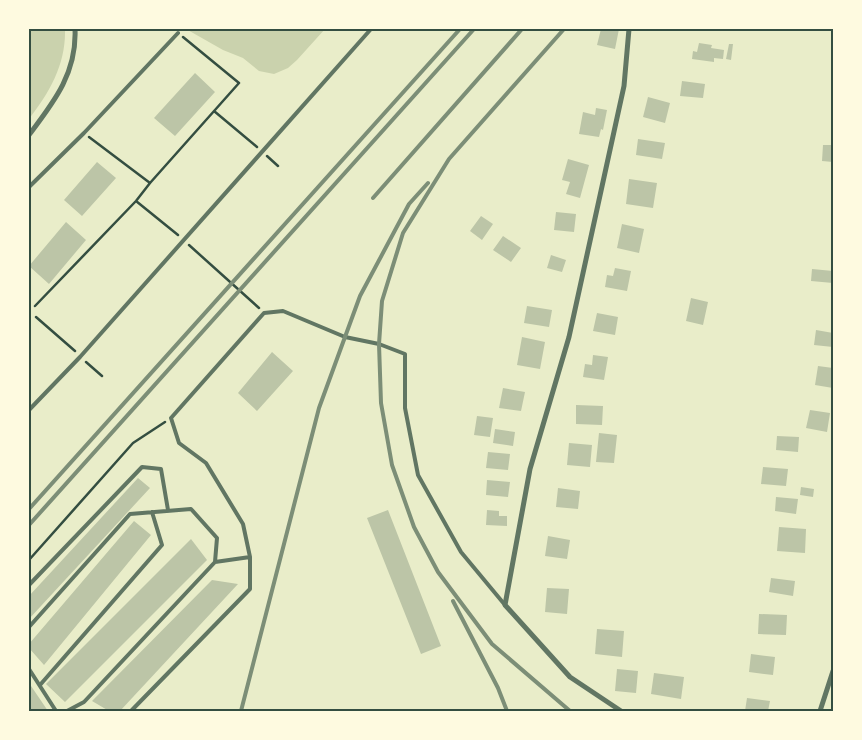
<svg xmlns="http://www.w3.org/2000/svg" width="862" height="740" font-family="Manrope,sans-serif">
<rect width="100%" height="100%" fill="#e9edc9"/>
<path fill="#cad2ad" d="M29,29H65C66,64 50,92 29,119Z
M186,29H325L297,60L288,68L274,74L259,71L243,58L223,50Z"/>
<path fill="#bcc5a7" d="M601,29H619L615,49L597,45Z
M699,43L712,45L711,48L724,50L723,59L714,58V62L692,59L693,51L697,52Z
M729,44H733L731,60L726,59Z
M195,73L215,92L175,136L154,118Z
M682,81L705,84L703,98L680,96Z
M648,97L670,103L665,123L643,117Z
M596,108L607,110L603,130L601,129L599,137L579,134L583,112L595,115Z
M638,139L665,143L662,159L636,155Z
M823,145H833V162L822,161Z
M568,159L589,165L580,198L566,194L570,182L562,180Z
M97,162L116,178L82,216L64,200Z
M629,179L657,183L653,208L626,204Z
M556,212L576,214L574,232L554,230Z
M481,216L493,224L482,240L470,231Z
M66,222L86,240L49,284L29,266Z
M622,224L644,229L639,253L617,248Z
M503,236L521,248L511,262L493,250Z
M551,255L566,260L562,272L547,268Z
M615,268L631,271L627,291L605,287L607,275L613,276Z
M812,269L833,271V283L811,281Z
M691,298L708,302L703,325L686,321Z
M527,306L552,310L549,327L524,323Z
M597,313L618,317L615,335L593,331Z
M816,330L833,333V347L814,345Z
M522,337L545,342L540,369L517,365Z
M272,352L293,371L257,411L238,393Z
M593,355L608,357L604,380L583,377L585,364L592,365Z
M818,366L833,368V388L815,385Z
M503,388L525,392L521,411L499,408Z
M576,405L603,406L602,425L576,424Z
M810,410L830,413L827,432L806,428Z
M477,416L493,418L490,437L474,435Z
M495,429L515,432L513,446L493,443Z
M599,433L617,435L614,463L596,462Z
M777,436L799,437L798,452L776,450Z
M569,443L592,445L590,467L567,465Z
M488,452L510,454L508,470L486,468Z
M763,467L788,469L786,486L761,484Z
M138,478L150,488L29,619V596Z
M487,480L510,482L508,497L486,495Z
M801,487L814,489L813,497L800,495Z
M558,488L580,491L578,509L556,507Z
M776,497L798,499L796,514L775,511Z
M388,510L441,646L421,654L367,518Z
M487,510L499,511V516H507V526L486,525Z
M134,521L151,535L44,665L29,648V644Z
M779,527L806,529L805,553L777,551Z
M548,536L570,540L567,559L545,556Z
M191,539L207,560L65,702L46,684Z
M771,578L795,581L793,596L769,592Z
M212,580L238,584L120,711H109L92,701Z
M547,588L569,589L567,614L545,612Z
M759,614L787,615L786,635L758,634Z
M597,629L624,631L622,657L595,654Z
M751,654L775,657L773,675L749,672Z
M617,669L638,671L636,693L615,691Z
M654,673L684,677L681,699L651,694Z
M29,683L48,711H30Z
M747,698L770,701L768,711H745Z"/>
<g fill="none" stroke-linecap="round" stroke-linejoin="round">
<path stroke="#344e41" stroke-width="2.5" d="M214,111L257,147
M89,137L150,183
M267,156L278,166
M136,201L178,235
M189,245L259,308
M35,306L136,201L150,183L239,83L183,37
M36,317L75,351
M86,362L102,376
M29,560L133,443L165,422"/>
<path stroke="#617663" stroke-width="4" d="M29,187L84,133L178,33
M29,310V312
M29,410L80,357L371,29
M29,585L142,467L161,469L168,510
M29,627L130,514L191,509L217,538L215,562
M29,669L56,711
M40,685L162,545L152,512
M67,711L84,702L215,562L250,557
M131,711L250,589V557L243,524L206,463L179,443L171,418L264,313L283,311L345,337L379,344L405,354V408L418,475L461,552L505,605"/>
<path stroke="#617663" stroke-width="5" d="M29,135C54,102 77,73 75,29
M621,711L570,677L505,605L530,469L569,337L624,86L629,29
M820,711L833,671"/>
<path stroke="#7c8e77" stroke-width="4" d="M564,29L449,159L403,233L382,301L379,344L381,403L392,465L414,527L438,572L492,644L570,711
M373,198L522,29
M29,509L460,29
M29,525L474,29
M453,601L498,688L507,711
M241,711L319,408L360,296L409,204L428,183"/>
</g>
<rect width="862" height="740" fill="none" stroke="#fefae0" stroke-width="60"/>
<rect x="30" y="30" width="802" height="680" fill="none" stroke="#344e41" stroke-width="2"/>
</svg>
